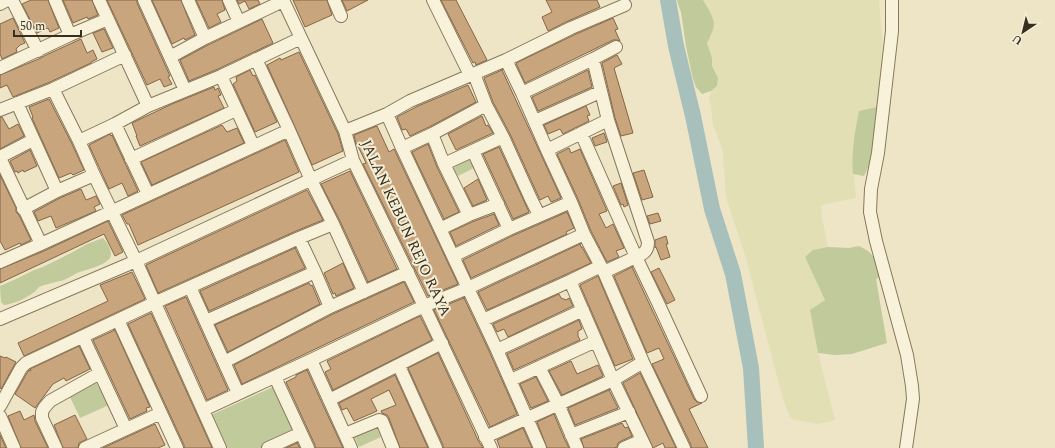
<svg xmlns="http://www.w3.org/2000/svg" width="1055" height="448" font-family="Spectral,serif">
<rect width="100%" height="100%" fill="#ede5c6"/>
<path fill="#e2dfb4" d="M703,0H879L882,36L883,56L877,107L859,111L856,126L853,167L856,198L821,205L822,218L828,247L813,250L805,257L825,300L810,311L818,353L835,420L818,424L791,419L783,399L745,255L726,197L723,151L713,125L711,105L709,99L711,91L717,86L718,78L712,66V58L707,43L711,36L714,18Z"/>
<path fill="#c0ca9b" d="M677,0H703C715,20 718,22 707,43L712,58V66L718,78L717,86L711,91L702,94L696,87L693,79L686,46L681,12L678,4Z
M877,107C872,129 876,155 864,176L853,174C851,155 855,130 859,111Z
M469,159L474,168L458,176L453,168Z
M103,238C108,243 115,255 108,260C102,266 85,270 77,273C71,276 66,280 60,281C53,283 46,284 39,287C37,289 35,292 33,293C24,299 14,304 4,305L1,302L0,286L16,279L34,270L43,267L73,252L87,244Z
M859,246C876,254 876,261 880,277L876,279L887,343L852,354L835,355L818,353L810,310L825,300L805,257L813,250L828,247L849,248Z
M96,383L109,405L80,418L70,397Z
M273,387L295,435L265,448H225L211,415Z
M376,426L381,437L359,447L354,436Z"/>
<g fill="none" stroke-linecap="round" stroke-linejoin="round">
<path stroke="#a8c0bc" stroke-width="16" d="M668,0L676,46L693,116L712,209L733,274L751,368L756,448"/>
</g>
<path fill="#c9a57e" stroke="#866543" d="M31,0H48L59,28L50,32L48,28L37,33L22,4Z
M63,0H92L98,15L88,19L87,17L73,23Z
M107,0H137V3L170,76L168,77L172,84L164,87L160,79L147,85Z
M152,0H181L195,35L185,40L184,38L172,44Z
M196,0H222L225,10L217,14L221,22L209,28Z
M237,0H258L260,4L249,9L245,1L239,4Z
M293,0H327L332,15L305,27Z
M342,0H368L347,11Z
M441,0H456L487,60L476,65L475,62L473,63Z
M546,0H597L600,7L568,21L548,31L542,17L552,12Z
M13,18L25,43L20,45L16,49L17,52L2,59L0,54V24Z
M613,18L618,29L615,30L620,41L617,40H613L525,83L516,63L574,35Z
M262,19L273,43L218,69L189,81L180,60L208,45Z
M104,29L113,48L102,52L93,33Z
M81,39L87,53L93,50L97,59L91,62V63L50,82L13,97L7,85L0,88V75L41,58L44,56Z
M299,52L338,134L343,151L312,165L267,65L280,58L281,60Z
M617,55L622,64L614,68L633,133L621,136L615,118L602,63Z
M250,70L253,76L255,75L277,122L255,132L233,84L237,81L236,77Z
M502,70L561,198L551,202L548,196L540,200L510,134L493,102L484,78Z
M588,70L592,87L538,111L532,97Z
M468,85L476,102L429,127L410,136L406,129L402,130L397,117L418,106Z
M214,87L215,90L218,88L221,95L218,96L224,108L140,146L136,136H137L132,123L172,104Z
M49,99L72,144L84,170L73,175L71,173L59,178L32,118L33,117L29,107Z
M586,106L590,115L587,116L589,121L563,134L560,129L548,134L544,125Z
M482,116L486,126L488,125L493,133L456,150L448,134Z
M0,117H2L9,129L18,124L24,136L0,149Z
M222,125L227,132L237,128L244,143L152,185L141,162Z
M377,126L389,152L394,149L458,284L428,296L363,164L366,163L357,144H356L354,135Z
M604,133L607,142L595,146L592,138Z
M110,134L111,136L112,135L138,191L128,196L122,183L109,189L89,145Z
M285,140L299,172L138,245L129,224H127L122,215Z
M428,144L437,167L459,212L444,219L412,152Z
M499,147L529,212L513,219L483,154Z
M569,148L571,153L580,149L607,211L599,214L606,228L613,224L624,248L616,251L619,257L607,262L591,231L578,199L557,154Z
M30,150L37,166L24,172L23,170L18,173L17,171L15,172L10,161Z
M644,170L653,197L642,200L633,173Z
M350,171L397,269L368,282L340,221L321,184Z
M0,175L16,208V212L19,215L31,240L21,245L20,243L5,250L0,241Z
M478,179L487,200L473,206L464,188Z
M621,183L628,205L624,207L623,204L621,205L613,186Z
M81,189L86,200L96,196L100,204L94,207L96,211L56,228L51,216L38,221L34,212L60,198Z
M307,190L323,220L296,231L158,293L146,265Z
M567,212L574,228L566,232L567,234L471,278L463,260L512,236Z
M658,213L661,221L650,224L647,216Z
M494,214L499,225L456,246L450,232L472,222Z
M108,221L123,252L115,256L104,234L0,283V269L44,251Z
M666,236L668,244H666L670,257L661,260L656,247L655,248V240Z
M580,244L581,247H582L591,263L487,310L478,292Z
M295,248L305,268L209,311L200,291Z
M343,263L354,288L336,296L335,293L333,294L324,273Z
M632,267L694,399L697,402L702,403L689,409L708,448H691V445L652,364L664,359L659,348L647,353L614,276Z
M659,268L675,300L667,304L651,272Z
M132,272L145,299L24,356L18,343L108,301L100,285Z
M598,276L633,359L615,366L580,285Z
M404,282L414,302L242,384L234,365L333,314Z
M309,283L311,286L312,285L320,304L228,352L215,325Z
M559,294L561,298L566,300L569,298L573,306L508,337L504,329L497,332L493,324Z
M186,297L228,390L207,400L165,306Z
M464,298L490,353L517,414L490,427L434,310Z
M151,313L212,448H184V445L128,324Z
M420,316L432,340L333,390L325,372L331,369L327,361Z
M579,320L582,329L578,331V336L580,340L514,370L507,354Z
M115,330L150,407L146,408L147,411L130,419L93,340Z
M79,346L90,369L66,381L64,378L53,384L35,408L15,394L27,373L29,370L31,371L30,369Z
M438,353L478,440L483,448H443V445L408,368Z
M0,356L5,358L6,357L16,362L1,389L0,388Z
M571,361L577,374L598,365L603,376L562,395L549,371Z
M307,370L322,403L343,448H315V445L286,382L296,377V375Z
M640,373L676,448H665L663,443L653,448L623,383Z
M395,375L428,448H400L389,418L387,415L382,413L381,411L396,405L389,390L371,399L377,411L354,421L347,408L342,410L339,403Z
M536,377L548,401L531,408L520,384Z
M609,390L618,408L575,425L568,408Z
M20,411L24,420L34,415L35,421L48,448H21L8,416Z
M554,414L564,438L569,448H547L537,422Z
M75,415L87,439L79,443L78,448H63L54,425Z
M622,423L625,428L628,427L632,436L621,441L618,443L617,447L614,448H584L581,439Z
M155,424L165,445L158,448H103Z
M523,428L532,448H500L497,440Z
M0,435L6,448H0Z
M297,443L300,448H286Z"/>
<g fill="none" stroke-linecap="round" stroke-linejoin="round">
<g stroke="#87785d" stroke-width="14">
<path id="minor" d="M12,0L38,51
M55,0L70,35
M99,0L148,106
M144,0L185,90
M188,0L205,38
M229,0L239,22
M283,0L345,131L353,160L424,306L491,448
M334,0L341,16
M433,0L470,75
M892,0V31L878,153L871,189L870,212L876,241L907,355L912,386L913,399L906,448
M0,4L7,0
M170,57L205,38L283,1
M256,59L289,130L311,180L333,224L364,292
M506,60L522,93L547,150L571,202L584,234L604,272L643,362L684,448
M0,68L70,35L108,19
M474,74L486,105L503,137L531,199L539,215
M221,76L253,145
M53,89L79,141L94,175L136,261L220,448
M522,93L593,59L616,47
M17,103L57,191
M0,110L53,89L125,55
M387,114L402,148L497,350L540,448
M535,121L600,92
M115,124L148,194
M345,131L387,114L410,101L506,60L571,28L625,5
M581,133L636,257L659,305L701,396
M432,134L444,164L469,215
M79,141L115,124L148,106L221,76L301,38
M402,148L432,134L486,105
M547,150L608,120L593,59
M473,151L509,229
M0,157L33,140
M0,158L41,244
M131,159L236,110
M444,164L503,137
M23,209L57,191L94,175
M440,229L469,215L498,204
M299,238L315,272L330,307
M453,256L509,229L571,202
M0,262L41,244L289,130
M604,272L642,254C647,251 648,247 648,242L608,120
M570,281L613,380L646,448
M190,287L238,393
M0,319L136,261L353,160
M118,320L177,448
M483,320L570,281L601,266
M206,321L315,272
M83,337L126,429
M497,350L583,310
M311,360L351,448
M224,362L330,307L408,272
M399,366L436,448
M539,367L558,404L577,448
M275,377L308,448
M511,380L596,341
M329,400L442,343
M0,406L21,368L26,363L154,303L299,238L333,224
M203,410L311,360L424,306L468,288L584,234
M0,416L14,448
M345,434L379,420L382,421L393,448
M571,435L629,412
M485,437L613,380L643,362
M56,448L42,418V412L44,408L50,401L100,373
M85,448L161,413
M268,448L301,433
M624,448L642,440"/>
</g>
<use href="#minor" stroke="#f8f2da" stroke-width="12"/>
</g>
<g text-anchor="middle" stroke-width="4" stroke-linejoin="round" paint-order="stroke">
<g font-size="15" fill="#382e20" stroke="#f4efd6">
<text transform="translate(406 228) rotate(65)" y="5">JALAN KEBUN REJO RAYA</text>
</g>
</g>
<g transform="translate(1023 32) rotate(215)" stroke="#f4efd6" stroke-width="3" paint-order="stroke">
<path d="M0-3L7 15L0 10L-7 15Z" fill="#382e20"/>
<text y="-6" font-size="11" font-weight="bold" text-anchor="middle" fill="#382e20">U</text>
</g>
<path d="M14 30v6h67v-6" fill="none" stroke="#382e20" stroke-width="2"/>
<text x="20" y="30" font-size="12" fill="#382e20" stroke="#f4efd6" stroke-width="3" paint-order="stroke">50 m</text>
</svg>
